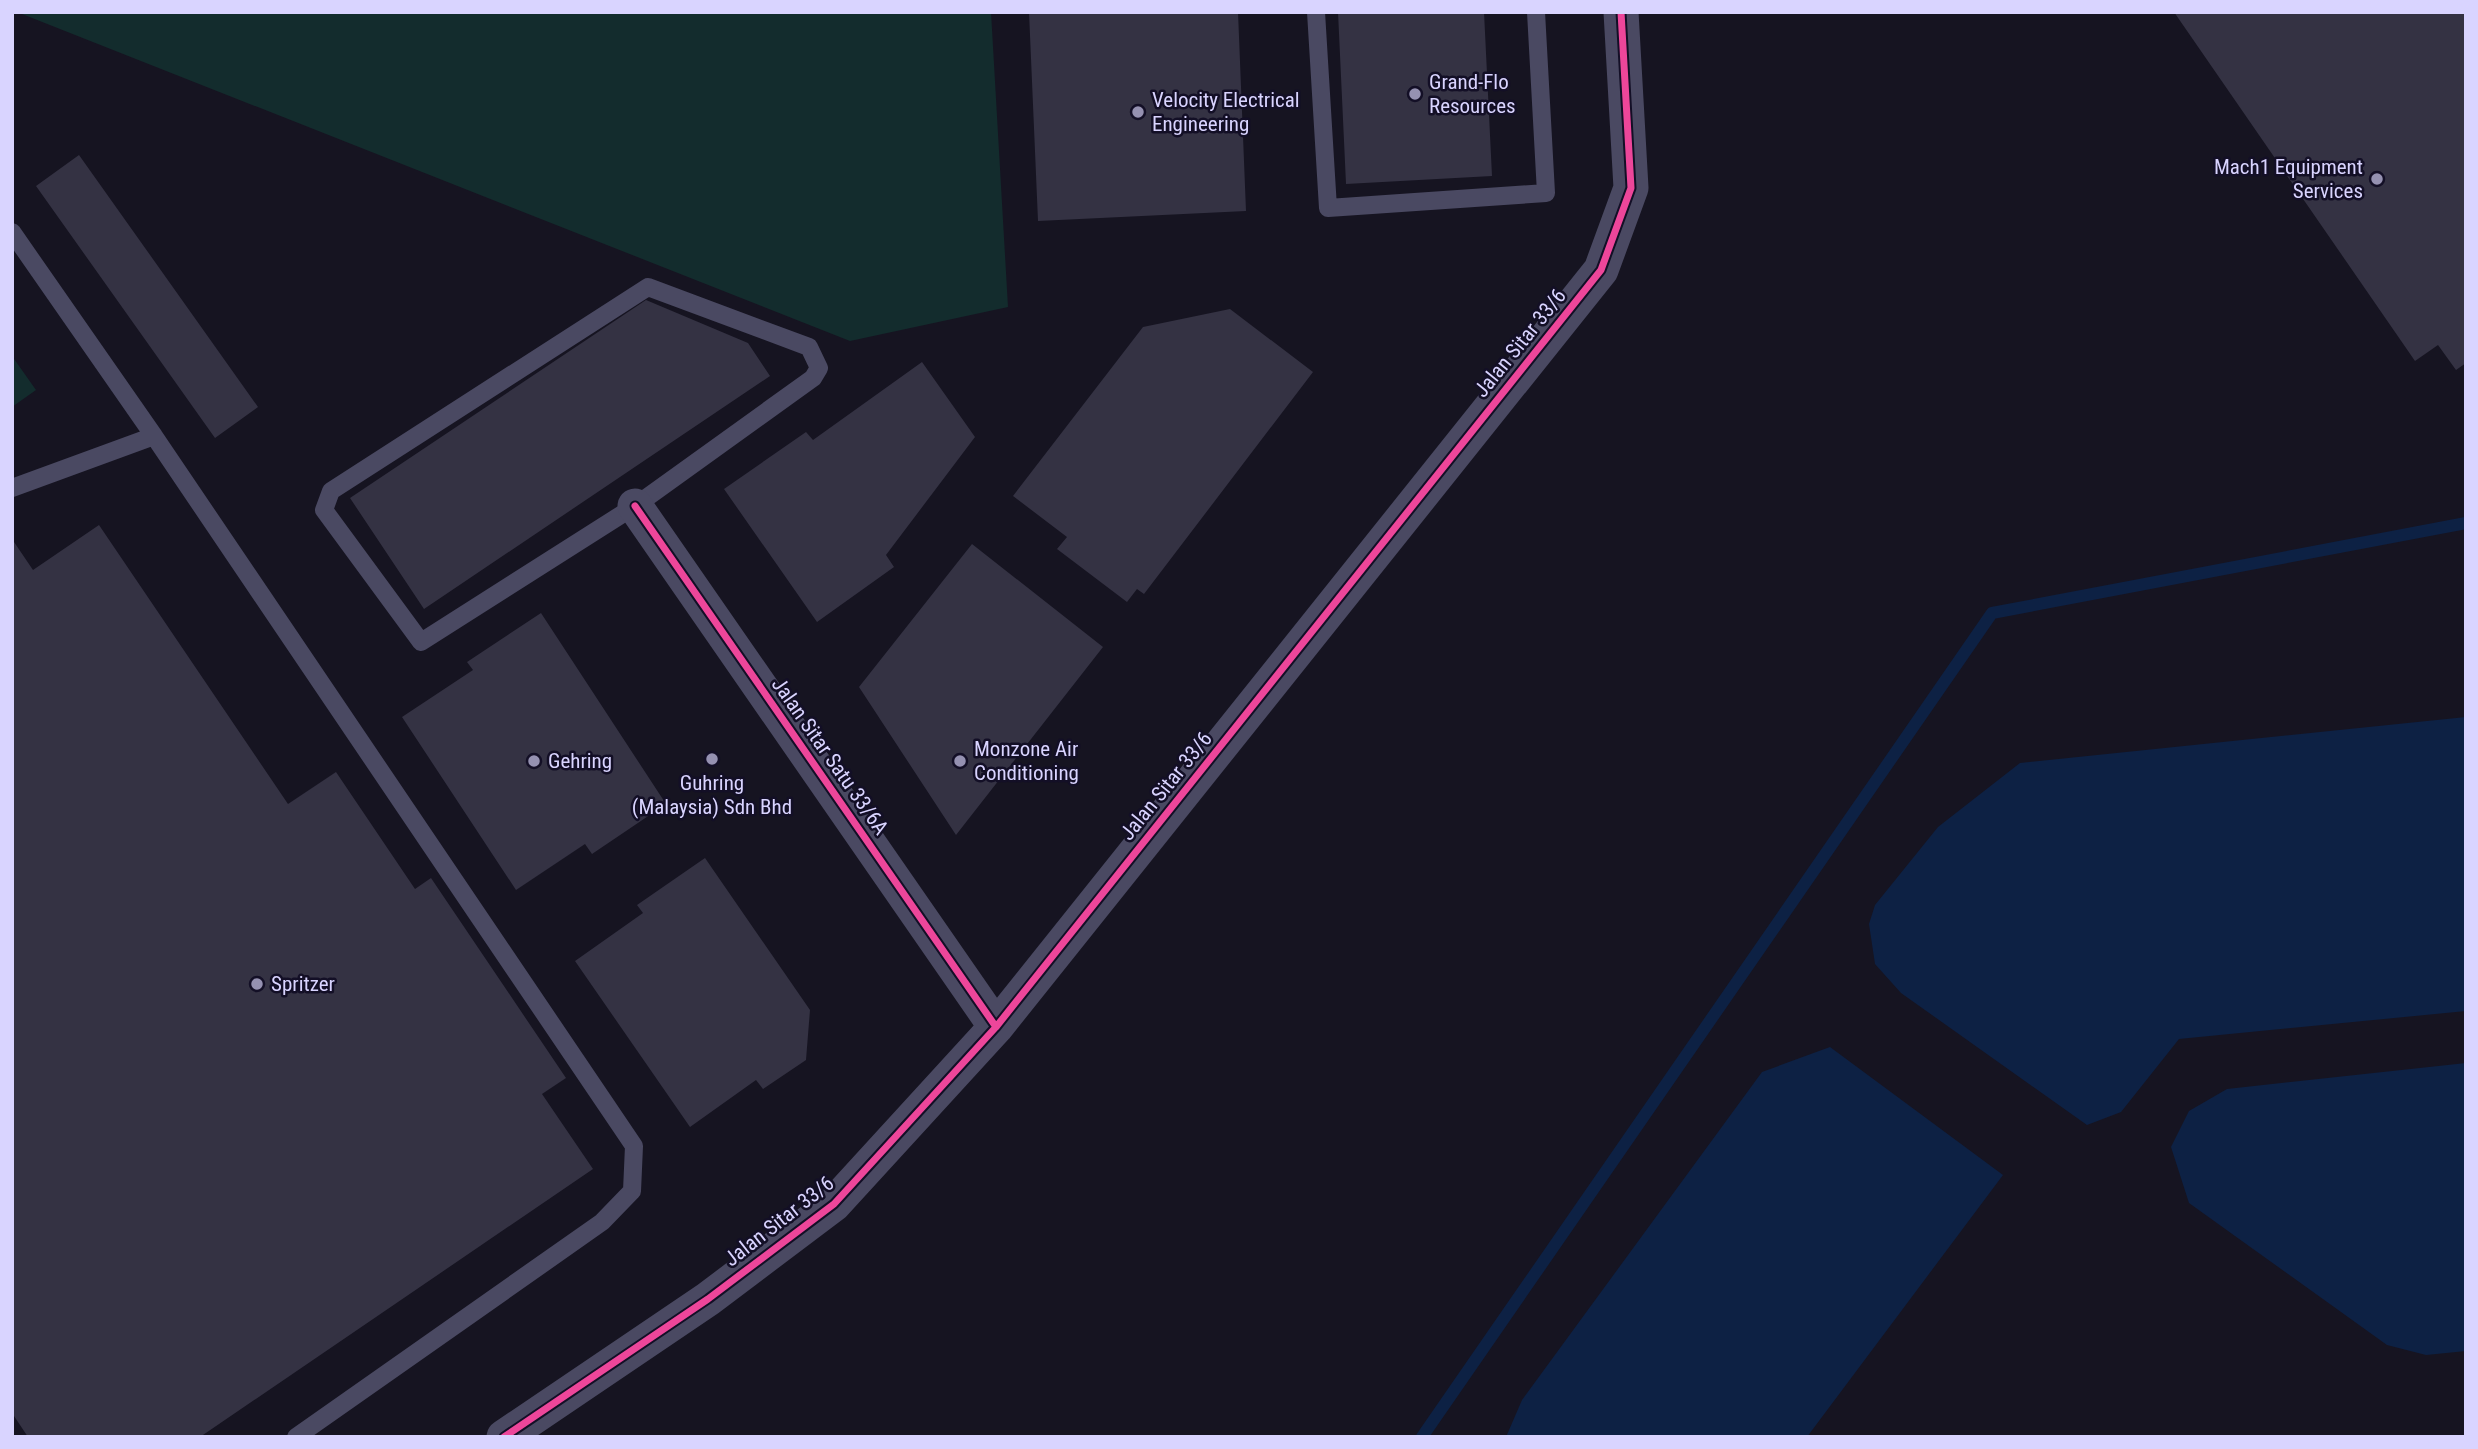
<svg xmlns="http://www.w3.org/2000/svg" width="2478" height="1449" font-family="'Roboto Condensed',sans-serif">
<rect width="100%" height="100%" fill="#161421"/>
<path fill="#132c2d" d="M17,12H991L1008,307L850,341Z
M12,356L36,390L12,407Z"/>
<path fill="#0d2144" d="M2466,717V1011L2179,1039L2121,1112L2087,1125L1901,993L1875,964L1869,924L1875,905L1938,827L2020,763Z
M1830,1047L2003,1175L1807,1437H1506L1522,1400L1762,1072Z
M2466,1063V1351L2426,1355L2387,1345L2189,1203L2171,1147L2189,1111L2227,1089Z"/>
<g fill="none" stroke-linecap="round" stroke-linejoin="round">
<path stroke="#0d2144" stroke-width="12" d="M1422,1437L1992,613L2466,523"/>
</g>
<path fill="#343243" d="M1029,12H1238L1246,211L1038,221Z
M1338,12H1484L1492,176L1346,184Z
M2174,12H2466V363L2456,370L2438,345L2415,361Z
M79,155L258,407L215,438L36,186Z
M646,300L748,343L770,376L424,609L350,498Z
M1230,309L1313,372L1144,594L1137,589L1127,602L1057,549L1067,537L1013,496L1143,327Z
M922,362L975,437L886,555L894,567L817,622L724,489L806,432L813,440Z
M99,525L288,804L336,772L415,889L431,878L566,1078L542,1094L593,1169L200,1437H28L12,1413V539L33,570Z
M972,544L1103,647L956,835L859,687Z
M541,613L666,804L592,854L585,844L516,890L402,717L473,670L467,662Z
M705,858L810,1010L806,1060L763,1089L756,1080L690,1127L575,961L643,913L637,905Z"/>
<g fill="none" stroke-linecap="round" stroke-linejoin="round">
<path stroke="#4a4962" stroke-width="18" d="M1316,12L1328,208L1546,193L1536,12
M12,232L154,436
M648,287L809,347L819,368L813,378L635,506L421,642L324,510L331,491Z
M12,488L154,436L634,1146L632,1191L602,1222L296,1437"/>
<path stroke="#4a4962" stroke-width="35" d="M635,506L996,1027
M504,1437L708,1299L834,1204L996,1027L1601,270L1631,188L1621,12"/>
<g stroke="#130f26" stroke-width="11">
<path id="cycleway" d="M635,506L996,1027
M504,1437L708,1299L834,1204L996,1027L1601,270L1631,188L1621,12"/>
</g>
<use href="#cycleway" stroke="#ed469a" stroke-width="7"/>
</g>
<g fill="#9591b1" stroke="#130f26" stroke-width="2.5">
<circle cx="1415" cy="94" r="7"/>
<circle cx="1138" cy="112" r="7"/>
<circle cx="2377" cy="179" r="7"/>
<circle cx="712" cy="759" r="7"/>
<circle cx="534" cy="761" r="7"/>
<circle cx="960" cy="761" r="7"/>
<circle cx="257" cy="984" r="7"/>
</g>
<g text-anchor="middle" stroke-width="5" stroke-linejoin="round" paint-order="stroke">
<g font-size="21" fill="#d9d4ff" stroke="#130f26" text-anchor="start">
<text x="1429" y="89">Grand-Flo<tspan x="1429" dy="24">Resources</tspan></text>
<text x="1152" y="107">Velocity Electrical<tspan x="1152" dy="24">Engineering</tspan></text>
<text x="2363" y="174" text-anchor="end">Mach1 Equipment<tspan x="2363" dy="24">Services</tspan></text>
<text x="974" y="756">Monzone Air<tspan x="974" dy="24">Conditioning</tspan></text>
<text x="548" y="768">Gehring</text>
<text x="712" y="790" text-anchor="middle">Guhring<tspan x="712" dy="24">(Malaysia) Sdn Bhd</tspan></text>
<text x="271" y="991">Spritzer</text>
</g>
<g font-size="21" fill="#d9d4ff" stroke="#130f26">
<text transform="translate(1520 343) rotate(-51)" y="7">Jalan Sitar 33/6</text>
<text transform="translate(830 756) rotate(55)" y="7">Jalan Sitar Satu 33/6A</text>
<text transform="translate(1166 786) rotate(-51)" y="7">Jalan Sitar 33/6</text>
<text transform="translate(779 1221) rotate(-38)" y="7">Jalan Sitar 33/6</text>
</g>
</g>
<rect width="2478" height="1449" fill="none" stroke="#d9d4ff" stroke-width="28"/>
</svg>
